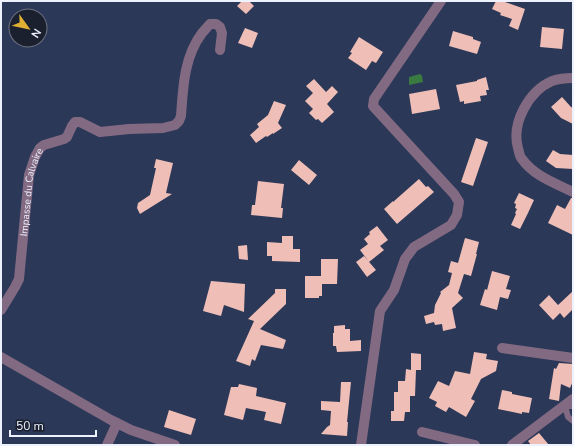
<svg xmlns="http://www.w3.org/2000/svg" width="574" height="446" font-family="'Nunito Sans',sans-serif">
<rect width="100%" height="100%" fill="#2b3857"/>
<path fill="#3a7b42" d="M420,74L422,76L423,82L409,85V77Z"/>
<path fill="#efbeb7" d="M242,1H249L254,6L246,14L237,6Z
M496,1H502L525,9L518,30L509,26L512,19L500,15L501,13L492,9Z
M542,27L564,29L562,49L540,47Z
M245,28L258,33L252,48L238,43Z
M453,31L473,37V39L481,42L477,54L449,46Z
M359,37L383,52L376,63L372,61L366,70L348,58L352,53L350,52Z
M486,77L489,90H486L487,95L480,96L481,101L464,104V101L460,102L456,85L477,81V80Z
M314,79L326,92L332,86L338,92L327,104L334,112L322,123L318,119L316,120L309,113L313,109L305,101L313,93L306,86Z
M436,89L440,109L412,114L409,94Z
M562,97L571,107L573,108V124L561,118L551,107Z
M274,101L286,105L278,123L282,128L273,134V133L267,137L266,136L256,143L250,135L259,127L257,124L268,115Z
M476,138L488,142L473,186L461,182Z
M553,150L560,154L573,155V169L556,168L546,161Z
M156,159L173,163L166,193L172,194L140,214L137,208L138,203L150,195L156,168H154Z
M299,160L317,175L309,185L291,170Z
M419,179L426,187L428,186L434,192L397,224L384,209L393,201V202Z
M258,181L284,184L281,208H283L282,218L251,215L252,205H255Z
M519,193L534,200L528,213L520,229L511,225L516,214L515,213L517,209L515,208L516,204L514,203Z
M571,198H573V235L548,223L557,205L565,209Z
M377,226L388,240L380,246L384,250L369,262L360,250L368,244L364,239L370,234L369,232Z
M282,236H293V249H300V262L272,261V256H267V242L282,243Z
M465,238L479,242L476,254H477L471,276L464,274L458,293L463,298L452,308L456,328L443,331L442,324L435,325L434,322L426,324L424,316L434,313L435,305L441,293L440,292L449,285L452,273L448,272L451,261L458,263Z
M247,245L248,260L239,259L238,246Z
M364,256L376,270L367,277L356,262Z
M321,259H338L337,284H322V296H319V298H305V276H321Z
M492,271L510,276L506,289L511,290L508,299L500,297L497,310L480,305L485,289L487,290Z
M211,281L245,284L244,312L224,305L221,316L203,311Z
M275,289H286V304L260,329L286,340L283,349L261,345L255,361L252,359L250,366L236,361L254,321L248,319L275,293Z
M573,291V309L564,318L560,313L553,320L539,305L549,295L558,305Z
M345,325V329H350V341L361,340V351L337,352L336,346H333V333H334V326Z
M474,352L487,354L486,359L498,361L496,371L481,379L471,399L475,401L466,417L449,407L446,412L435,406L437,402L429,398L438,381L449,386L455,371L470,374Z
M411,353L421,354V370H416L415,396H410V412H405L404,421H391V411H394V392H398V381H405L406,369L411,370Z
M559,363L573,364V381L570,388L561,384L559,401L549,399L554,368L556,369Z
M341,382H351L347,422H348L347,436L321,434L327,427L330,425L331,411L321,410V401L340,402Z
M239,384L257,388L256,396L286,403L281,424L264,420L266,412L246,408L243,420L224,415L231,387H238Z
M502,390L512,392V394L532,398L529,413L522,412V414L498,409Z
M169,410L196,419L191,435L164,427Z
M539,433L549,445H531L528,441Z"/>
<g fill="none" stroke-linecap="round" stroke-linejoin="round">
<path stroke="#836a83" stroke-width="6" d="M573,406H565L568,417L573,421"/>
<g stroke="#836a83" stroke-width="10">
<path d="M573,78C567,78 558,79 552,81C529,91 511,123 518,148C519,151 519,156 522,159C534,176 555,183 573,192"/>
<path id="s1" d="M1,310L15,287L19,279L29,175L35,157L40,148L44,145L64,139L67,137L72,126L75,122H80L100,132L129,129L163,128L175,125L179,121L181,116C183,87 184,57 202,33C205,30 207,27 210,24H216L220,27L222,33L220,50"/>
<path d="M502,348L573,358"/>
<path d="M1,357L111,420L131,430L175,445"/>
<path d="M422,432L475,445"/>
<path d="M107,445L117,423"/>
<path d="M361,445L380,311L394,290L405,259L414,247L451,225L457,215L459,202L454,194L373,106L374,99L441,1"/>
<path d="M512,445L573,399"/>
</g>
</g>
<g text-anchor="middle" stroke-width="4" stroke-linejoin="round" paint-order="stroke">
<g font-size="10" fill="#edf2fe" stroke="#1a202e">
<text dy="4" stroke="none"><textPath href="#s1" startOffset="124">Impasse du Calvaire</textPath></text>
</g>
</g>
<rect width="574" height="446" fill="none" stroke="#edf2fe" stroke-width="4"/>
<g transform="translate(28 28) rotate(123)"><circle r="19" fill="#1a202e" stroke="#6e7481"/>
<path d="M0-3L7 15L0 10L-7 15Z" fill="#dfb034"/>
<text y="-6" font-size="11" font-weight="bold" text-anchor="middle" fill="#edf2fe">N</text>
</g>
<path d="M10 430v6h86v-6" fill="none" stroke="#edf2fe" stroke-width="2"/>
<text x="16" y="430" font-size="12" fill="#edf2fe" stroke="#1a202e" stroke-width="3" paint-order="stroke">50 m</text>
</svg>
